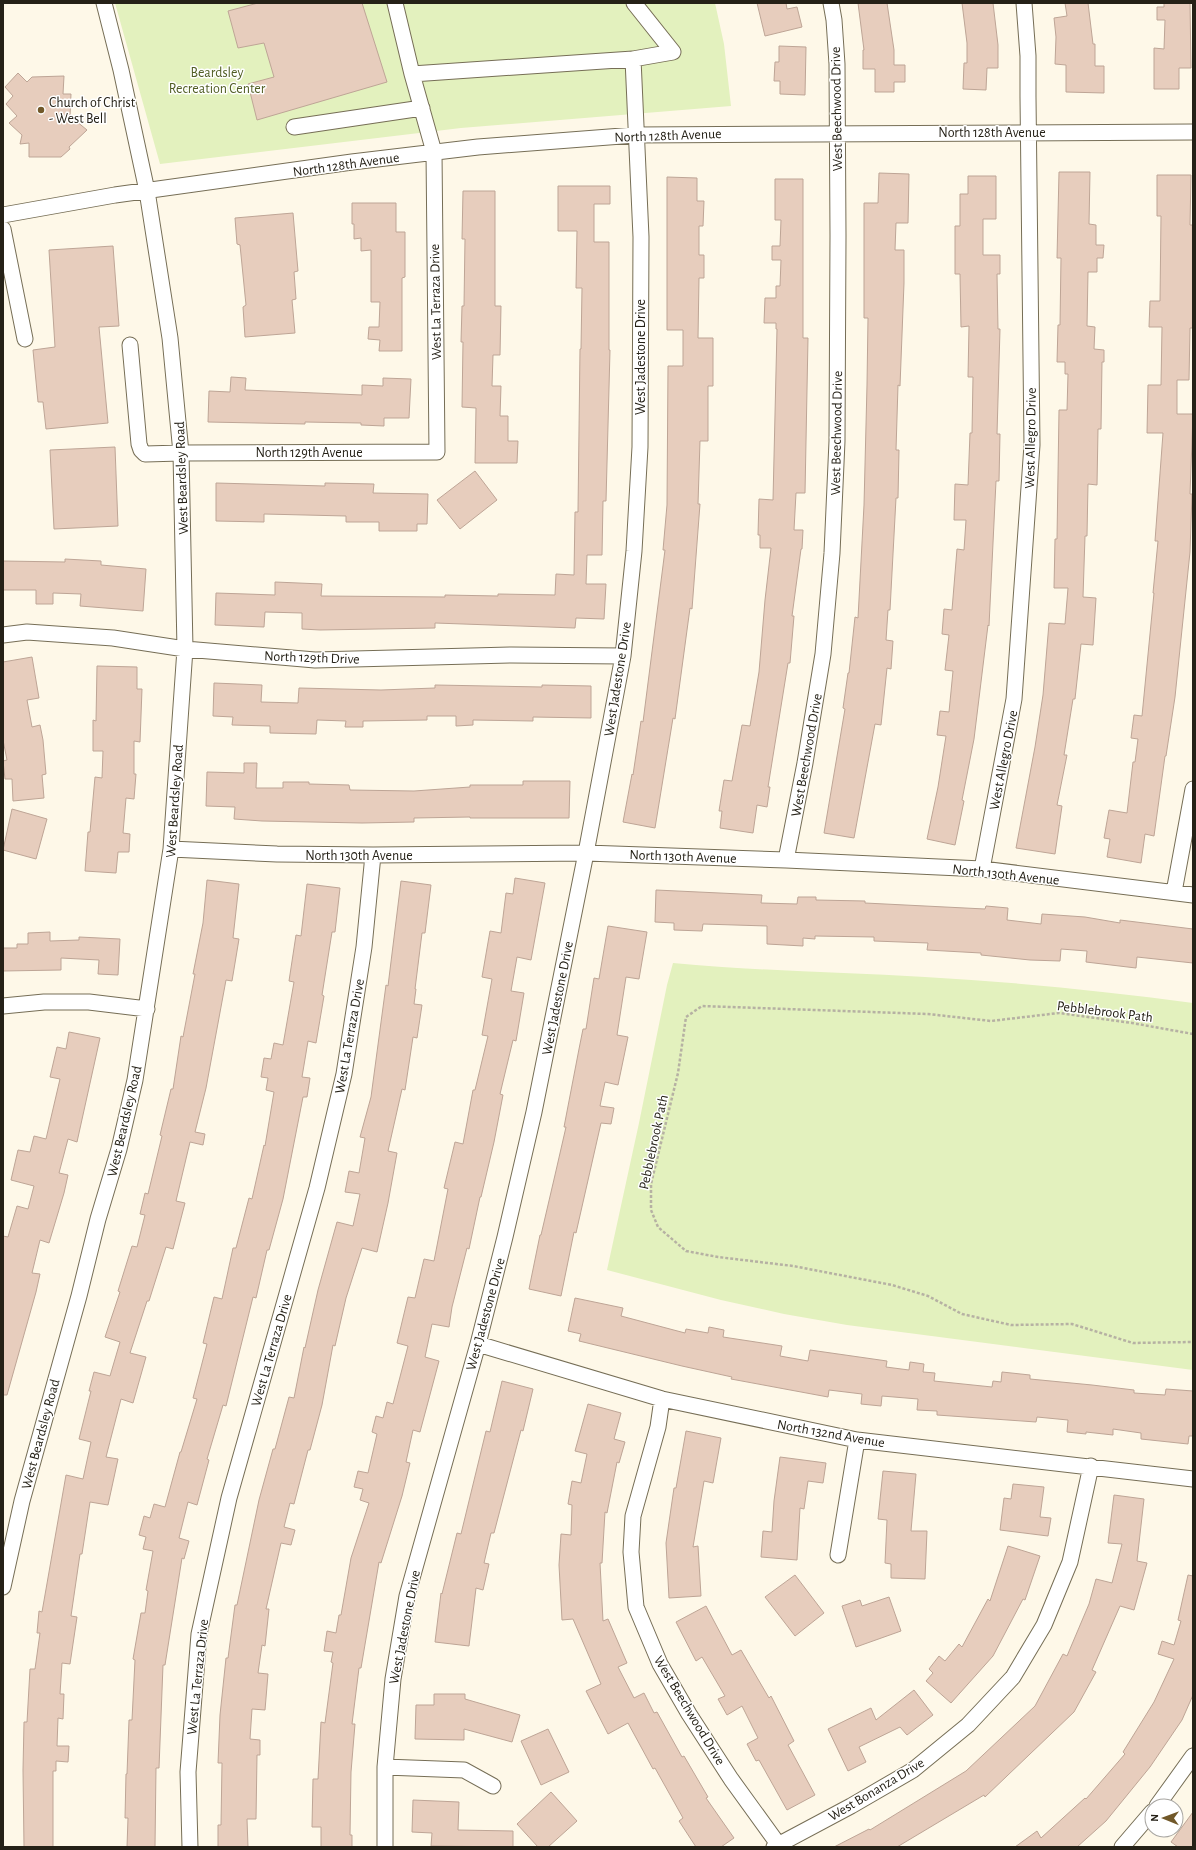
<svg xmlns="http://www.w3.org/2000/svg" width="1196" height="1850" font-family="'Alegreya Sans',sans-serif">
<rect width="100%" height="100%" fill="#fef8e8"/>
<path fill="#e3f1be" d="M115,3H715L724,44L731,106L461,128L160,164Z
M673,963C757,971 841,972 925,977C1014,982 1104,991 1193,1003V1370L847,1325L784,1314L721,1300L607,1270L639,1123L667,985Z"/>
<path fill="#e7cdbd" stroke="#bea596" d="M258,3H362L387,82L257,120L248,84L274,77L264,43L238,48L228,11Z
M757,3H786L787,9L797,7L802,27L765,36Z
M858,3H887L894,50V65H905V82H894V92H875V69H863V50H864Z
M962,3H993L998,45V68H987L986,90L963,89L964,63H967V43Z
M1065,3H1088L1093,44H1095V66H1104V93L1066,92V65L1055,64L1056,37L1054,18L1067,16Z
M1164,3H1190L1191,68H1179V89H1154V48L1164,49L1165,20H1157V7H1164Z
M779,46L806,47L805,95L780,94V81H774L775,62H779Z
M18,73L27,82L32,77L64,76L63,94H71L70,116L87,130L69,147L70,149L61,157H29V143L20,144L22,135L9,123L17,116L6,104L13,96L5,87Z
M1059,172H1090L1089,224L1096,225V245H1104L1103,258H1097V272H1088L1087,326L1095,327L1094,349L1104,350V362H1102L1101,429H1098L1097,485L1088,484L1087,536H1085L1083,597L1096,598L1093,645L1081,644L1075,699H1073L1064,755H1067L1057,805L1062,806L1055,854L1016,848L1035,747L1043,695L1049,623L1065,624L1068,588H1054L1055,539H1057L1059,410H1067L1068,374H1065V362H1057L1058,325H1060L1061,258H1057Z
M879,173L909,174L908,223H896L895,250H904V283L900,386L898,385L896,450H899L898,498H896L890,610H888L886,640L893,641L891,669L887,668L881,725L875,724L854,838L824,833L845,709L843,708L848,673H849L855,617L858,618L864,505L867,385L868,318H864V203H878Z
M1157,175H1191L1190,225H1193V328H1190L1189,380H1177V414H1193L1190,494H1192L1190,552L1175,697L1166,756H1165L1154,836L1145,834L1141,863L1107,857L1110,839L1104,838L1109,810L1127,813L1133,762H1135L1138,739L1131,738L1134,715L1142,716L1154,593H1153L1158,541H1155L1163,433H1147L1148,385H1161L1162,327H1149L1150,301H1160L1161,216H1157Z
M968,176H996V219H983V255H1000V274H997L998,329H1000L997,434H1000L999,481H996L989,626L988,625L974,739L962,800L964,801L955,845L927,839L938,787L946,736L937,735L940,711L949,712L953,671L945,670L949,635L942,634L944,609L952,610L957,549L964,550L966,520H954L955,484L968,485L970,433H972L973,377H968L969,326L961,327L960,274H955V226H960V194H968Z
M667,177L697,178V201H704L703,226H699V255H704V278H699L698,338H713V386H708V441H700L698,504H700L692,609L690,608L675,719L673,718L655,828L623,822L632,774L633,775L641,721L643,722L665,550H663L667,505L668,366H683V330H667Z
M775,179H803V338H808L805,493H796L794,530H803L802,549H801L792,616H794L790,663H788L768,787H770L767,807L757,805L753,833L720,828L722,811H719L724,780L732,781L742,725L750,726L759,672L765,600L771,548H760V535H758L759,499L773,500L777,329H776V323H764L765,298H776V286H780L781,260H772V246H780L781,220H775Z
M558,186H610V204H594V242H609V350H610L606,501H603L602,555H587L586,584H606L604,619L576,618L575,628L435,623V628L320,630L302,629V613L265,612L264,627L215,625L216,593L275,595V582L322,584L321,596L445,597V595L498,596V594L555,595L556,574L574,575L575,512H578L580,349H581L582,288H576L577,231H558Z
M463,191H495V306H501L500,355H493L492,386H501L500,416H508V441H518L517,463H475L476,408L462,407L463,342H461L462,306H464L465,239H462Z
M352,203H396V232H405V277L402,278V351H379L380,340L368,339L369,327H379L380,302H371V250L361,251V238L354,239V224H352Z
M293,213L298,271L294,272L296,299L292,300L295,333L245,337L243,307L246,305L240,245L237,244L235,218Z
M113,246L119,326L99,327L108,423L46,429L43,402H38L33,350L55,347L49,250Z
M231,377L246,378L245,390L362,395V385L383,386V378L411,379L409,418H384V426L361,425V423L305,422V424L208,422L209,391L230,392Z
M115,447L118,526L54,529L50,450Z
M475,471L497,500L460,529L437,500Z
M216,483L325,486V483L374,484L373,493L428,494L427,524H417V531H379V522H346V516L264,514V522L216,521Z
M65,559L101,561V565L146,569L143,611L80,606L81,594L53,593V604H36V590H3V561L65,562Z
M32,657L39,698L27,700L32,727L40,725L43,740L46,774L42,775L44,798L13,801L12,779H5L3,761L7,760L3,740V662Z
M97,666L137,667V689H142L140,742L134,741V774H136L134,799L126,798L123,833L130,834L129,852H118L116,873L85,871L88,832H90L95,777L102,778L103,751H93V720L96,721Z
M214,683L262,685L261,702L298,703L299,688L381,690L435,688V685L542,687V685L591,686V718L533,717V721L473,720V725L456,726V716H427V720L363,721V727H345L346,721L317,720L316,734L270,733V726L232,725L233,717L213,716Z
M244,763H257L256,788H283V782H309V784L349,785L350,790L414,791L470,787V785H523V781H570L569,818H470V817L414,818V822L362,823L262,821L234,819L235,807L206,806L207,772L244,773Z
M12,809L47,819L36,859L3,850Z
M515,878L545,883L531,960L517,957L511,991L524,993L516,1041L513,1040L500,1094L503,1095L494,1142L481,1197H480L469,1249L467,1248L452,1307L449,1327L432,1324L425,1357L439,1361L420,1432L413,1430L406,1462L410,1463L402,1496L381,1563L379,1562L361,1668H359L352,1724H355L351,1772L350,1835H352V1847H321V1827H312L313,1779H318L321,1722L325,1723L333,1663L331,1662L333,1652L324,1651L327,1631L336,1633L339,1615H341L351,1558L369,1503L360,1500L363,1489L354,1487L358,1471L368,1473L377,1434L372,1432L376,1416L383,1418L387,1402L393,1404L408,1346L397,1343L408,1297L415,1298L424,1259L434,1261L448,1189L444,1188L455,1142L463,1144L473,1090H475L488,1036L482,1035L492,979L482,977L490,931L501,933L506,893L513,894Z
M207,880L239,884L233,938L239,939L232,981L226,980L206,1088L195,1132L205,1134L203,1145L190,1142L176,1201L185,1203L173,1249L166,1247L149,1301H147L130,1353L146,1357L133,1403L121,1399L106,1457L118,1459L108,1505L90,1502L82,1554H80L71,1616L77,1617L70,1664L62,1663L60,1694H64L63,1719L58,1718L57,1746H69L68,1762L56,1761V1771H53V1847H24L23,1770L24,1722H27L30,1669H35L40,1633H37L39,1611L42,1612L66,1475L83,1479L91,1442L79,1439L91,1391H89L94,1372L110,1376L120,1342L105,1337L120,1292L118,1291L132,1246L137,1247L145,1215L140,1214L145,1193L148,1194L162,1136L160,1135L171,1089H173L181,1036L183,1037L195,974H193L203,923Z
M401,881L431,885L425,933H422L415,989H416L414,1004L422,1005L417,1038L413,1037L405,1090L402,1089L388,1151L397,1153L388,1203L377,1252L362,1248L346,1298L335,1346L333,1345L322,1405L310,1450H308L294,1504L290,1503L284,1527L295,1530L291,1545L281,1543L266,1609H269L265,1646L262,1645L258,1673L268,1674L265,1710L252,1709L250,1739L260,1740V1755H257L256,1819H247L248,1847H218V1825H221L222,1763H218L220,1715L226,1658H228L235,1605H237L259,1500L273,1449H275L289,1397L294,1398L304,1347L305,1348L318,1290L337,1222L353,1226L360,1194L345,1192L349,1171L359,1173L365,1138L360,1137L371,1097L386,985L388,986Z
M307,884L340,888L335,932H332L322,995L324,996L316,1043L308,1041L302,1077L310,1078L307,1097H303L283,1199L269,1250H267L256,1298L253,1297L226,1406L223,1405L207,1459L209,1460L197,1505L188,1502L179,1538L189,1541L184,1559L182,1558L165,1665H163L159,1768H156L155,1847H127L128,1818H125L126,1774H127L129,1720H132L135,1660L133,1659L141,1613H145L148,1591L146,1590L153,1551L143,1549L146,1537L139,1535L144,1516L150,1518L154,1504L165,1507L180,1452H181L197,1399L193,1398L207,1344L203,1343L214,1297L222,1299L233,1248H236L249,1198L252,1199L264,1145L265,1146L274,1092L266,1090L268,1078L261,1077L264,1058L271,1059L274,1043L283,1045L294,982L289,981L296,935L301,936Z
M656,890L762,895L761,903L797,904L798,897H816V900L865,901V903L985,909L986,906L1008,908L1007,920L1041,924L1042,914L1085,917L1120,923V920L1193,929V963L1137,957L1136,968L1086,962L1087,951L1061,949L1060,961L1030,960L981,955V953L927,950L928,943L874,941V937L815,936V939L803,938V946L767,944V926L703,924L702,931L674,930V923L655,922Z
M608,926L647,932L639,979L626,977L617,1035L628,1037L618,1085L605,1082L600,1106L614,1108L611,1124L601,1123L576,1233L574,1232L561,1296L529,1289L540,1235H541L555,1175L566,1127H564L579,1049L583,1029H586L594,978L599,979Z
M50,932V941L79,940V937L120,939L118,975L98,974L99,960L61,958V970L3,971V948H17V944H28V933Z
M69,1032L100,1038L77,1142L68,1139L59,1173L68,1175L64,1193L49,1243L40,1240L32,1273L40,1274L36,1292L7,1395H3V1236L8,1237L17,1206L28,1209L34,1186L11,1180L18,1150L30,1152L34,1136L46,1139L60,1079L50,1077L57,1047L66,1049Z
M575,1298L623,1308L621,1316L685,1333L686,1329L708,1333L709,1327L724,1330L723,1337L782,1346L780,1356L808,1361L810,1350L887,1361L886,1367L909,1370L910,1362L924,1364L923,1372L935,1373L934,1381L992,1387L993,1381L1001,1382L1002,1372L1030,1375V1379L1092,1385L1134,1390V1393L1165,1395L1166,1389L1193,1391V1436H1189L1188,1444L1141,1439V1433L1113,1429V1435L1086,1432V1434L1067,1432L1068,1420L1037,1417L1036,1422L937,1415V1411L917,1410L918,1399L882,1396L881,1406L861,1404L862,1394L829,1390L828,1397L731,1379L732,1377L682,1366L579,1341L581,1334L568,1331Z
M502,1381L533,1389L523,1431L521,1430L494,1533H491L484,1563L489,1564L483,1590L476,1588L469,1646L435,1642L441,1593L442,1594L457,1533L461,1534L486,1431L490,1432Z
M588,1404L621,1413L614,1439L625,1442L619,1463L617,1462L607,1513L605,1512L602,1563H600L603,1621L608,1619L627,1663L618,1667L634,1698L644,1693L654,1713L657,1712L682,1757L684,1756L708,1797L706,1798L734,1838L721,1847H696L679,1821L683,1818L655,1768L653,1769L628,1723L608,1734L586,1691L601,1684L573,1619L562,1620L559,1565L561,1534L571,1535L572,1505L568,1504L572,1481L581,1483L587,1454L575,1451Z
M686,1431L721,1438L713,1483L704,1481L693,1547L698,1546L701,1596L669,1598L666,1543L674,1488H676Z
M780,1457L826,1463L823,1483L808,1481L804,1509L800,1508L797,1560L761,1557L763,1531L772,1532L774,1501Z
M883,1471L916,1474L911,1531H927L925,1579L891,1578V1564L885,1563L887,1520L878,1519Z
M1013,1484L1044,1487L1040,1517L1051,1518L1048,1536L1000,1530L1004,1498L1011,1499Z
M1114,1495L1144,1499L1137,1561L1147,1563L1134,1610L1120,1606L1092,1670L1096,1672L1074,1712L985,1797L984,1795L897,1847H834L869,1829L870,1830L966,1771L1035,1706L1063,1654L1067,1656L1089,1604L1096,1579L1112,1583L1122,1544L1108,1543Z
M1008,1546L1040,1556L1025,1600L1023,1599L993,1656L951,1703L926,1681L933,1673L929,1669L939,1656L945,1661L959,1644L962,1647L988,1599L990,1601Z
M795,1575L824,1613L795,1636L765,1597Z
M1188,1575L1193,1576V1695L1182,1720L1150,1767L1106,1821L1077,1847H1015L1037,1831L1041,1838L1085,1798L1086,1799L1125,1754L1123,1752L1154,1702L1174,1659L1158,1654L1162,1641L1174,1645L1181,1621L1178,1620Z
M889,1597L901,1631L856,1647L842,1606L860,1600L862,1606Z
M706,1606L732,1655L741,1650L769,1698L771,1696L794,1741L788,1745L815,1795L787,1810L759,1760L756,1761L747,1744L758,1738L742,1706L727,1715L718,1699L725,1696L702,1657L696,1661L676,1622Z
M914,1690L933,1715L907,1735L900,1727L859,1747L866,1762L848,1771L828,1729L871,1708L876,1720Z
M434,1694H465V1699L520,1715L512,1742L464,1729V1740L415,1739L416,1705H434Z
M548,1729L569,1772L541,1785L521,1741Z
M551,1792L577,1821L548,1847H538L517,1824Z
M413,1800L459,1802L458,1830L513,1831V1847L431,1846L432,1833L412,1832Z
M1193,1812V1847H1178L1171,1842Z"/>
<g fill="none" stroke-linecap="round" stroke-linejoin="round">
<g stroke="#766e56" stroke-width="17">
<path id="minor" d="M412,74L633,59
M294,127L422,108
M3,215L115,195L352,162L478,147L635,135L1193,132
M3,229L25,339
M130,345L139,444L141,450L145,454L181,453L437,452L434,152L412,74L395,3
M3,635L27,632L113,638L185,649L315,660L511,655L623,656
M171,849L277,854L373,855L586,853L786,860L982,869L1193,895
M786,860L805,763L823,654L832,553L837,441L838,236L837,64L834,20L831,3
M982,869L1014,699L1032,445L1028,97V56L1024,3
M1174,892L1193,789
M3,1006L44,1002H89L147,1009
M478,1344L662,1399L857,1440L1193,1479
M662,1399L658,1427L633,1516L631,1552L636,1607L660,1664L689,1714L731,1779L778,1844
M838,1555L857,1440
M3,1587L22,1501L79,1296L98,1219L119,1149L135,1080L171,849L185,649L181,453L170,338L147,191L121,70L104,3
M385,1767L464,1770L493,1786
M1157,1806L1193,1756
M190,1847L188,1772L199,1634L229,1498L317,1188L344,1074L364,947L373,855
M385,1847V1767L393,1679L407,1596L478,1344L505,1237L534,1112L586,853L623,656L634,551L640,447L641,237L633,59L673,52L634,3
M774,1847L851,1806L913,1770L968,1725L1013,1677L1044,1625L1070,1562L1091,1466
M1122,1847L1152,1812"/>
</g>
<path stroke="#b6b1a3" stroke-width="2.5" stroke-dasharray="3 2" stroke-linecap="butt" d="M1193,1034L1132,1023L1059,1013L991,1021L928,1014L702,1006L686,1017L678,1073L651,1184V1210L658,1227L686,1251L718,1257L793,1266L892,1285L928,1296L962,1314L1011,1325L1072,1324L1133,1343L1193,1342"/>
<use href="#minor" stroke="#fff" stroke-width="15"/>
</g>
<circle fill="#715829" stroke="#fff" stroke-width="1.5" cx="41" cy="110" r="4"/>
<g text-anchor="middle" stroke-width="3" stroke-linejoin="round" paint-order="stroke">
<g font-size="14" fill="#515e24" stroke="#fff">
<text x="217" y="77">Beardsley<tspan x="217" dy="16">Recreation Center</tspan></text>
</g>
<g font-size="14" fill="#252117" stroke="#fff" text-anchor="start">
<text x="49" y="107">Church of Christ<tspan x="49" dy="16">- West Bell</tspan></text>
</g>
<g font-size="14" fill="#252117" stroke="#fff">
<text transform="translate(836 109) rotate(-91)" y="5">West Beechwood Drive</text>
<text x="992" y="137">North 128th Avenue</text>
<text transform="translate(668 135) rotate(-2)" y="5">North 128th Avenue</text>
<text transform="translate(346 164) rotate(-8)" y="5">North 128th Avenue</text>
<text transform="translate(435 302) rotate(-91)" y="5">West La Terraza Drive</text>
<text transform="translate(640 357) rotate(-90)" y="5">West Jadestone Drive</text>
<text transform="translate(836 433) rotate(-89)" y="5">West Beechwood Drive</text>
<text transform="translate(1030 438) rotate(-89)" y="5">West Allegro Drive</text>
<text x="309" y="457">North 129th Avenue</text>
<text transform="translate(181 478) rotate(-92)" y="5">West Beardsley Road</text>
<text transform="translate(312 657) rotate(2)" y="5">North 129th Drive</text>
<text transform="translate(617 679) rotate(-81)" y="5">West Jadestone Drive</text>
<text transform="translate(806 755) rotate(-80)" y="5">West Beechwood Drive</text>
<text transform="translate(1003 760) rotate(-79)" y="5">West Allegro Drive</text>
<text transform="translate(174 801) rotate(-86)" y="5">West Beardsley Road</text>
<text x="359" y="860">North 130th Avenue</text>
<text transform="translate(683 856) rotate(2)" y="5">North 130th Avenue</text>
<text transform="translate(1006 874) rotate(6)" y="5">North 130th Avenue</text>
<text transform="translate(557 998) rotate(-79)" y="5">West Jadestone Drive</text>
<text transform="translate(1105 1011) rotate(7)" y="5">Pebblebrook Path</text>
<text transform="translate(349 1036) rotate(-80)" y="5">West La Terraza Drive</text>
<text transform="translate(124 1121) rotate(-77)" y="5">West Beardsley Road</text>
<text transform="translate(653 1142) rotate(-78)" y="5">Pebblebrook Path</text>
<text transform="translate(485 1314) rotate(-75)" y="5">West Jadestone Drive</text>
<text transform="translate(271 1350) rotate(-74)" y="5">West La Terraza Drive</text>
<text transform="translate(831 1433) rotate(10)" y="5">North 132nd Avenue</text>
<text transform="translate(40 1434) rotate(-75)" y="5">West Beardsley Road</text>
<text transform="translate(404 1627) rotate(-79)" y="5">West Jadestone Drive</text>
<text transform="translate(197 1677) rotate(-84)" y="5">West La Terraza Drive</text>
<text transform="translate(690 1710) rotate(59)" y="5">West Beechwood Drive</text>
<text transform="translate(876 1789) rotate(-31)" y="5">West Bonanza Drive</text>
</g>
</g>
<rect width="1196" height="1850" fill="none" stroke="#252117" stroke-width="8"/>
<g transform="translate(1164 1818) rotate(271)"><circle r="19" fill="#ffffff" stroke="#a8a6a2"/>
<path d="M0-3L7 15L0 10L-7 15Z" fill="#715829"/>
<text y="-6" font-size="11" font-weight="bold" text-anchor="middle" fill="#252117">N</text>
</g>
</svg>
